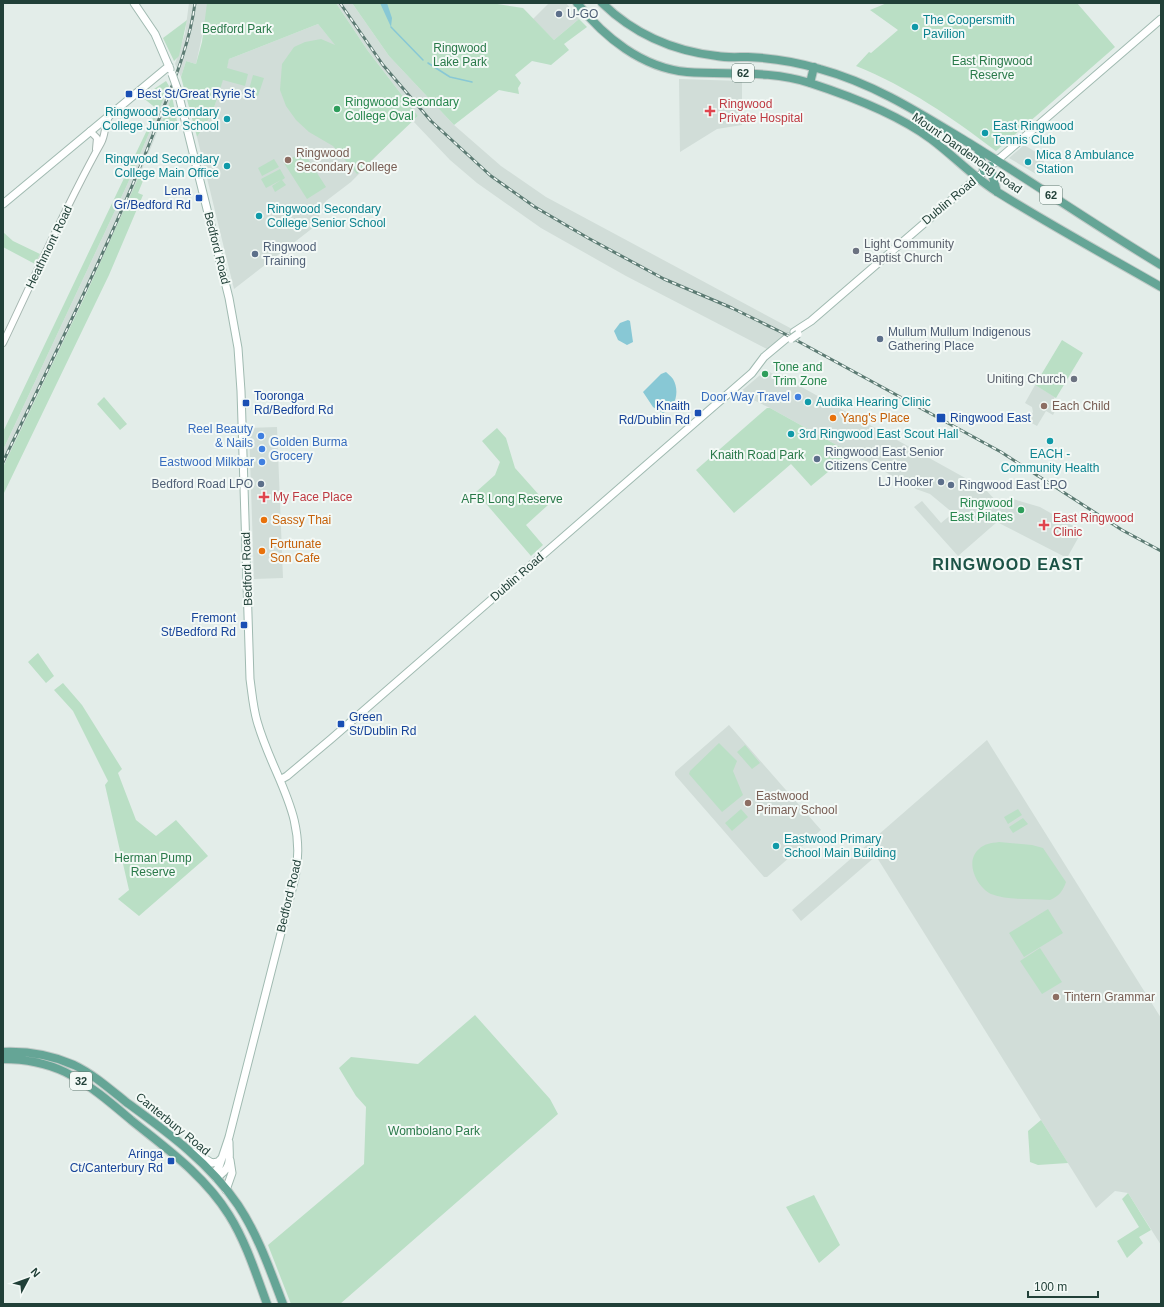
<svg xmlns="http://www.w3.org/2000/svg" width="1164" height="1307" font-family="Helvetica,sans-serif">
<rect width="100%" height="100%" fill="#e3ede9"/>
<path fill="#d1ddd8" d="M189,3H207V13L196,64L186,61L181,77L175,64L185,33Z
M336,3H352L389,56L454,125L501,166L546,197L792,329L767,349L626,276L541,228L477,183L450,160L413,121L418,116L368,51Z
M549,3H566L579,19L554,40L533,19Z
M318,24L404,128L351,182L326,201L314,227L234,289L197,137L212,114L229,59Z
M679,79L742,81V125L717,129L680,152Z
M169,86L172,96L125,211L3,467V450L127,185Z
M1024,145L1046,158L1036,174L1009,158Z
M766,370L791,384L798,385L985,489L998,503L1013,499L1040,507L1082,531L1067,558L997,522L958,556L914,507L922,501L941,523L953,513L930,494L916,489L770,408L739,393Z
M1035,385L1055,397L1053,400L1061,405H1058L1053,415L1046,411L1037,426L1028,421L1033,412L1032,407L1025,403Z
M277,427L283,578L254,579L249,428Z
M729,725L821,830L767,877H764L675,775V772Z
M987,740L1161,1018V1245L1128,1193L1115,1191L1096,1208L876,856L801,921L792,910Z"/>
<path fill="#badfc5" d="M207,3H336L368,51L418,116L357,174L333,146L309,132L296,120L286,106L280,90L282,64L294,47L305,42L321,39L335,45L318,24L229,59L227,68L248,74L245,86L223,80L212,114L197,137L181,77L186,61L196,64L202,42Z
M352,3H491L523,8L554,40L579,19L587,27L564,44L569,50L551,65L532,61L515,75L521,83L518,88L519,94L499,90L454,125L389,56Z
M887,3H1077L1115,47L996,151C951,117 908,87 856,66L869,52L871,53L898,30L870,10Z
M187,20L179,56L174,61L163,38Z
M253,75L264,78L258,96L248,93Z
M166,81L169,86L127,185L3,450V432L157,109L142,97Z
M172,96L177,121L173,130L161,124Z
M303,151L326,187L307,199L284,163Z
M274,159L279,167L262,176L258,168Z
M280,169L285,178L282,180L286,185L275,192L272,186L281,180L266,188L261,179Z
M141,172L149,176L148,177L145,176L138,193L143,195L109,275L3,495V467L87,292Z
M3,232L13,241L40,254L35,264L3,247Z
M1062,340L1083,353L1056,398L1035,385Z
M104,397L127,424L120,430L97,404Z
M767,408H770L851,453L811,486L791,464L734,513L696,470Z
M497,428L506,438L515,468L548,505L526,525L543,545L531,556L476,492L495,475L500,462L482,441Z
M38,653L54,676L46,683L28,662Z
M63,683L82,705L122,769L118,773L136,820L156,836L176,820L208,856L139,916L118,899L129,890L105,785L108,781L73,711L54,690Z
M719,743L737,761L733,771L743,795L722,812L689,774L690,771Z
M745,745L760,763L752,769L737,752Z
M741,809L748,817L732,831L725,823Z
M1018,809L1022,815L1008,824L1004,817Z
M1023,818L1028,824L1013,833L1009,827Z
M999,842L1032,845L1043,848L1066,882C1063,891 1059,896 1050,900C1031,898 1009,901 991,894C977,887 964,862 979,849C984,844 991,843 999,842Z
M1048,909L1063,933L1024,957L1009,933Z
M1040,948L1062,982L1042,994L1020,961Z
M475,1015L550,1099L558,1114L340,1304H291L268,1245L364,1164L366,1107L356,1096L339,1068L351,1057L418,1064Z
M1041,1120L1068,1163L1038,1165L1030,1162L1028,1131Z
M1128,1193L1151,1230L1139,1237L1143,1243L1127,1258L1117,1241L1139,1227L1122,1199Z
M814,1195L840,1245L819,1263L786,1207Z"/>
<path fill="#88c8d5" d="M380,3H387L392,18L391,27Z
M628,320L630,321L633,342L627,345L618,340L614,331L620,323Z
M666,372C668,374 671,376 673,379C680,391 676,408 663,413L653,407L643,392L661,374Z"/>
<g fill="none" stroke-linecap="round" stroke-linejoin="round">
<path stroke="#88c8d5" stroke-width="1.5" d="M391,27L423,60
M428,63L450,77L472,82"/>
<g stroke="#a5b6b0" stroke-width="8">
<path id="tertiary" d="M90,131L97,138L96,149
M3,343C35,276 65,207 101,143C106,134 104,125 109,117"/>
</g>
<g stroke="#a0bab1" stroke-width="9">
<path id="secondary" d="M134,3L155,34L170,69
M177,88L229,298L238,348L241,391L250,679C252,693 253,707 257,721C273,778 308,814 295,878L229,1137L219,1167L213,1174
M3,204L169,66
M794,332L811,321L1161,19
M280,780L287,776L331,739L752,373L764,357L788,337
M194,1152L212,1163L218,1162L221,1159
M216,1178C233,1167 229,1160 229,1142
M226,1190L232,1173L230,1160"/>
</g>
<g stroke="#c1cac7" stroke-width="10">
<path id="primary" d="M577,3C604,37 642,68 687,72C729,75 770,70 810,83C850,96 897,114 931,139C954,156 974,178 999,193C1052,226 1107,256 1161,287
M602,3C634,34 673,51 717,56C727,58 738,57 748,57C772,58 797,62 820,69C875,84 921,114 969,143C1034,183 1096,226 1161,265
M810,83L814,67
M978,149L984,171
M990,166L997,192
M3,1052C28,1051 51,1055 74,1065C93,1074 110,1089 126,1102C167,1132 209,1162 238,1205C258,1235 270,1270 283,1304
M3,1059C24,1059 46,1063 65,1072C89,1084 111,1103 131,1120C167,1149 204,1175 229,1215C246,1242 256,1274 267,1304"/>
</g>
<use href="#tertiary" stroke="#fff" stroke-width="6"/>
<use href="#secondary" stroke="#fff" stroke-width="7"/>
<use href="#primary" stroke="#65a596" stroke-width="8"/>
<g stroke="#5c7b73" stroke-width="3">
<path id="rail" d="M340,3L383,65L431,121L491,176L535,207L588,238L664,279L732,308L783,333L1001,452L1122,530L1161,551
M3,462C55,353 110,245 154,132C170,90 189,49 195,3"/>
</g>
<use href="#rail" stroke="#f3f9f6" stroke-width="1.5" stroke-dasharray="4.5" stroke-linecap="butt"/>
<g stroke="#a0bab1" stroke-width="9" stroke-linecap="butt">
<path id="secondary-bridge" d="M172,74L177,88
M791,339L798,334"/>
</g>
<use href="#secondary-bridge" stroke="#fff" stroke-width="7"/>
</g>
<g fill="#5c6f8a" stroke="#f3f9f6" stroke-width="1.5">
<circle cx="559" cy="14" r="4"/>
<circle cx="255" cy="254" r="4"/>
<circle cx="880" cy="339" r="4"/>
<circle cx="817" cy="459" r="4"/>
<circle cx="941" cy="482" r="4"/>
<circle cx="261" cy="484" r="4"/>
<circle cx="951" cy="485" r="4"/>
</g>
<g fill="#0f9aa8" stroke="#f3f9f6" stroke-width="1.5">
<circle cx="915" cy="27" r="4"/>
<circle cx="227" cy="119" r="4"/>
<circle cx="985" cy="133" r="4"/>
<circle cx="1028" cy="162" r="4"/>
<circle cx="227" cy="166" r="4"/>
<circle cx="259" cy="216" r="4"/>
<circle cx="808" cy="402" r="4"/>
<circle cx="791" cy="434" r="4"/>
<circle cx="1050" cy="441" r="4"/>
<circle cx="776" cy="846" r="4"/>
</g>
<g fill="#1a4fb4" stroke="#f3f9f6" stroke-width="1.5">
<rect x="125" y="90" width="8" height="8" rx="2"/>
<rect x="195" y="194" width="8" height="8" rx="2"/>
<rect x="242" y="399" width="8" height="8" rx="2"/>
<rect x="694" y="409" width="8" height="8" rx="2"/>
<rect x="936" y="413" width="10" height="10" rx="2"/>
<rect x="240" y="621" width="8" height="8" rx="2"/>
<rect x="337" y="720" width="8" height="8" rx="2"/>
<rect x="167" y="1157" width="8" height="8" rx="2"/>
</g>
<g fill="#2e9e5b" stroke="#f3f9f6" stroke-width="1.5">
<circle cx="337" cy="109" r="4"/>
<circle cx="765" cy="374" r="4"/>
<circle cx="1021" cy="510" r="4"/>
</g>
<g fill="#e0444e" stroke="#f3f9f6" stroke-width="1.5">
<path d="M708 105h4v4h4v4h-4v4h-4v-4h-4v-4h4z"/>
<path d="M262 491h4v4h4v4h-4v4h-4v-4h-4v-4h4z"/>
<path d="M1042 519h4v4h4v4h-4v4h-4v-4h-4v-4h4z"/>
</g>
<g fill="#8d6e63" stroke="#f3f9f6" stroke-width="1.5">
<circle cx="288" cy="160" r="4"/>
<circle cx="1044" cy="406" r="4"/>
<circle cx="748" cy="803" r="4"/>
<circle cx="1056" cy="997" r="4"/>
</g>
<g fill="#6b7280" stroke="#f3f9f6" stroke-width="1.5">
<circle cx="856" cy="251" r="4"/>
<circle cx="1074" cy="379" r="4"/>
</g>
<g fill="#3f7fe0" stroke="#f3f9f6" stroke-width="1.5">
<circle cx="798" cy="397" r="4"/>
<circle cx="261" cy="436" r="4"/>
<circle cx="262" cy="449" r="4"/>
<circle cx="262" cy="462" r="4"/>
</g>
<g fill="#e8710a" stroke="#f3f9f6" stroke-width="1.5">
<circle cx="833" cy="418" r="4"/>
<circle cx="264" cy="520" r="4"/>
<circle cx="262" cy="551" r="4"/>
</g>
<g text-anchor="middle" stroke-width="4" stroke-linejoin="round" paint-order="stroke">
<g fill="#f3f9f6" stroke="#607871" stroke-width="1">
<rect x="732" y="64" width="22" height="18" rx="3"/>
<rect x="1040" y="186" width="22" height="18" rx="3"/>
<rect x="70" y="1072" width="22" height="18" rx="3"/>
</g>
<g font-size="11" font-weight="bold" fill="#214038">
<text x="743" y="77">62</text>
<text x="1051" y="199">62</text>
<text x="81" y="1085">32</text>
</g>
<g font-size="12" fill="#4e5e75" stroke="#f3f9f6" text-anchor="start">
<text x="567" y="18">U-GO</text>
<text x="263" y="251">Ringwood<tspan x="263" dy="14">Training</tspan></text>
<text x="888" y="336">Mullum Mullum Indigenous<tspan x="888" dy="14">Gathering Place</tspan></text>
<text x="825" y="456">Ringwood East Senior<tspan x="825" dy="14">Citizens Centre</tspan></text>
<text x="933" y="486" text-anchor="end">LJ Hooker</text>
<text x="253" y="488" text-anchor="end">Bedford Road LPO</text>
<text x="959" y="489">Ringwood East LPO</text>
</g>
<g font-size="12" fill="#0d838f" stroke="#f3f9f6" text-anchor="start">
<text x="923" y="24">The Coopersmith<tspan x="923" dy="14">Pavilion</tspan></text>
<text x="219" y="116" text-anchor="end">Ringwood Secondary<tspan x="219" dy="14">College Junior School</tspan></text>
<text x="993" y="130">East Ringwood<tspan x="993" dy="14">Tennis Club</tspan></text>
<text x="1036" y="159">Mica 8 Ambulance<tspan x="1036" dy="14">Station</tspan></text>
<text x="219" y="163" text-anchor="end">Ringwood Secondary<tspan x="219" dy="14">College Main Office</tspan></text>
<text x="267" y="213">Ringwood Secondary<tspan x="267" dy="14">College Senior School</tspan></text>
<text x="816" y="406">Audika Hearing Clinic</text>
<text x="799" y="438">3rd Ringwood East Scout Hall</text>
<text x="1050" y="458" text-anchor="middle">EACH -<tspan x="1050" dy="14">Community Health</tspan></text>
<text x="784" y="843">Eastwood Primary<tspan x="784" dy="14">School Main Building</tspan></text>
</g>
<g font-size="12" fill="#297949" stroke="#f3f9f6">
<text x="237" y="33">Bedford Park</text>
<text x="460" y="52">Ringwood<tspan x="460" dy="14">Lake Park</tspan></text>
<text x="992" y="65">East Ringwood<tspan x="992" dy="14">Reserve</tspan></text>
<text x="757" y="459">Knaith Road Park</text>
<text x="512" y="503">AFB Long Reserve</text>
<text x="153" y="862">Herman Pump<tspan x="153" dy="14">Reserve</tspan></text>
<text x="434" y="1135">Wombolano Park</text>
</g>
<g font-size="12" fill="#164399" stroke="#f3f9f6" text-anchor="start">
<text x="137" y="98">Best St/Great Ryrie St</text>
<text x="191" y="195" text-anchor="end">Lena<tspan x="191" dy="14">Gr/Bedford Rd</tspan></text>
<text x="254" y="400">Tooronga<tspan x="254" dy="14">Rd/Bedford Rd</tspan></text>
<text x="690" y="410" text-anchor="end">Knaith<tspan x="690" dy="14">Rd/Dublin Rd</tspan></text>
<text x="950" y="422">Ringwood East</text>
<text x="236" y="622" text-anchor="end">Fremont<tspan x="236" dy="14">St/Bedford Rd</tspan></text>
<text x="349" y="721">Green<tspan x="349" dy="14">St/Dublin Rd</tspan></text>
<text x="163" y="1158" text-anchor="end">Aringa<tspan x="163" dy="14">Ct/Canterbury Rd</tspan></text>
</g>
<g font-size="12" fill="#27864d" stroke="#f3f9f6" text-anchor="start">
<text x="345" y="106">Ringwood Secondary<tspan x="345" dy="14">College Oval</tspan></text>
<text x="773" y="371">Tone and<tspan x="773" dy="14">Trim Zone</tspan></text>
<text x="1013" y="507" text-anchor="end">Ringwood<tspan x="1013" dy="14">East Pilates</tspan></text>
</g>
<g font-size="12" fill="#be3a42" stroke="#f3f9f6" text-anchor="start">
<text x="719" y="108">Ringwood<tspan x="719" dy="14">Private Hospital</tspan></text>
<text x="273" y="501">My Face Place</text>
<text x="1053" y="522">East Ringwood<tspan x="1053" dy="14">Clinic</tspan></text>
</g>
<g font-size="12" fill="#785e54" stroke="#f3f9f6" text-anchor="start">
<text x="296" y="157">Ringwood<tspan x="296" dy="14">Secondary College</tspan></text>
<text x="1052" y="410">Each Child</text>
<text x="756" y="800">Eastwood<tspan x="756" dy="14">Primary School</tspan></text>
<text x="1064" y="1001">Tintern Grammar</text>
</g>
<g font-size="12" fill="#214038" stroke="#f3f9f6">
<text transform="translate(967 153) rotate(35)" y="4">Mount Dandenong Road</text>
<text transform="translate(949 201) rotate(-40)" y="4">Dublin Road</text>
<text transform="translate(49 247) rotate(-64)" y="4">Heathmont Road</text>
<text transform="translate(217 248) rotate(76)" y="4">Bedford Road</text>
<text transform="translate(247 569) rotate(-92)" y="4">Bedford Road</text>
<text transform="translate(517 577) rotate(-41)" y="4">Dublin Road</text>
<text transform="translate(289 896) rotate(-77)" y="4">Bedford Road</text>
<text transform="translate(173 1124) rotate(39)" y="4">Canterbury Road</text>
</g>
<g font-size="12" fill="#5b616d" stroke="#f3f9f6" text-anchor="start">
<text x="864" y="248">Light Community<tspan x="864" dy="14">Baptist Church</tspan></text>
<text x="1066" y="383" text-anchor="end">Uniting Church</text>
</g>
<g font-size="12" fill="#366cbe" stroke="#f3f9f6" text-anchor="end">
<text x="790" y="401">Door Way Travel</text>
<text x="253" y="433">Reel Beauty<tspan x="253" dy="14">&amp; Nails</tspan></text>
<text x="270" y="446" text-anchor="start">Golden Burma<tspan x="270" dy="14">Grocery</tspan></text>
<text x="254" y="466">Eastwood Milkbar</text>
</g>
<g font-size="12" fill="#c56008" stroke="#f3f9f6" text-anchor="start">
<text x="841" y="422">Yang's Place</text>
<text x="272" y="524">Sassy Thai</text>
<text x="270" y="548">Fortunate<tspan x="270" dy="14">Son Cafe</tspan></text>
</g>
<g font-size="16" font-weight="bold" letter-spacing="1" fill="#1c5346" stroke="#f3f9f6">
<text x="1008" y="570">RINGWOOD EAST</text>
</g>
</g>
<rect width="1164" height="1307" fill="none" stroke="#214038" stroke-width="8"/>
<g transform="translate(28 1279) rotate(49)" stroke="#f3f9f6" stroke-width="3" paint-order="stroke">
<path d="M0-3L7 15L0 10L-7 15Z" fill="#214038"/>
<text y="-6" font-size="11" font-weight="bold" text-anchor="middle" fill="#214038">N</text>
</g>
<path d="M1028 1291v6h70v-6" fill="none" stroke="#214038" stroke-width="2"/>
<text x="1034" y="1291" font-size="12" fill="#214038" stroke="#f3f9f6" stroke-width="3" paint-order="stroke">100 m</text>
</svg>
